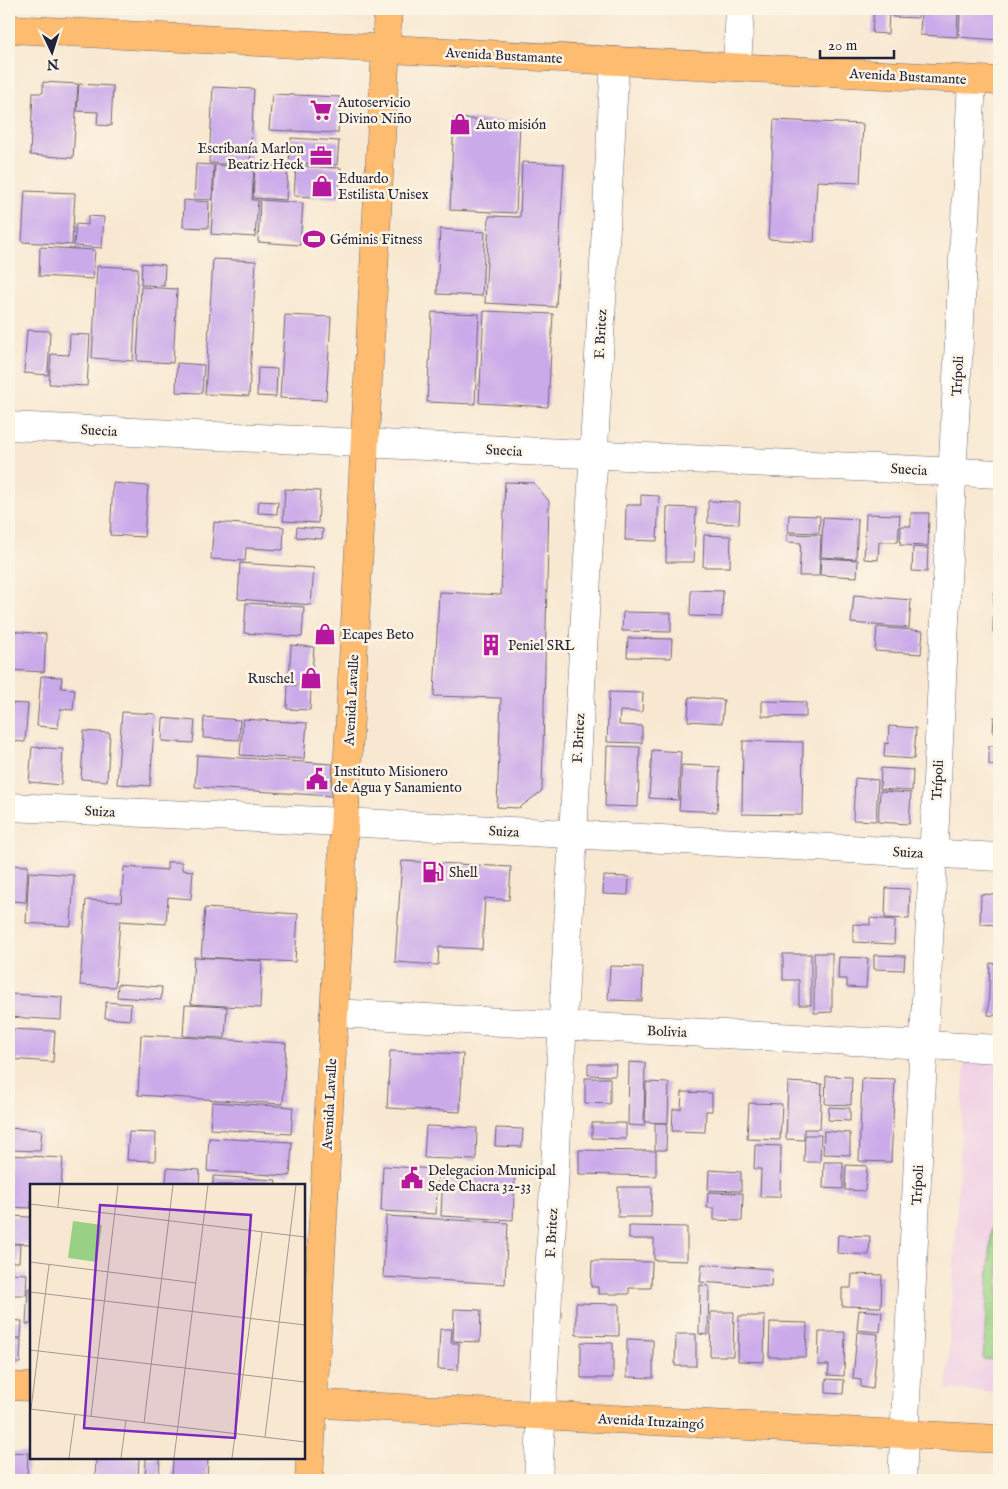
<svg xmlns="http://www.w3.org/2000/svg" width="1008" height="1489" font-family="'IM FELL English',serif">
<rect width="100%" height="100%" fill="#fcf5e5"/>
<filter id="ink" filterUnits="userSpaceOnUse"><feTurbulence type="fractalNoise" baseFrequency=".02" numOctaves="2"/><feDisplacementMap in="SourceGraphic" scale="10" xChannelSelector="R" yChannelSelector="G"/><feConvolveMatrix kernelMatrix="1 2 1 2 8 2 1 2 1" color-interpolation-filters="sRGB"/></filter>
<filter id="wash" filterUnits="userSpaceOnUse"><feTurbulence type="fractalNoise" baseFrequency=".0096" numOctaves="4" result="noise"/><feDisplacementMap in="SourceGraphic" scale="20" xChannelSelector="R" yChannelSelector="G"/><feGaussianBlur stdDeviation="1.12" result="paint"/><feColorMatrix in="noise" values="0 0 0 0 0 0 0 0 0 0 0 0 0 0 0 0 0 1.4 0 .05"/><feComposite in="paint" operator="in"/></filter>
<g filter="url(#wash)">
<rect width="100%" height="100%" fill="#f8e8d1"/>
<path fill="#f0d0e5" d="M965,1061L999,1064V1392L947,1389Z"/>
<path fill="#99d184" stroke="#5e7a60" d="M999,1121V1360L983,1359Z"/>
<g id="blocks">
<path fill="#cbaaea" d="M637,9H661V12L637,11Z
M874,9H889L888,34L872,33Z
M892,9H919L918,18L892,17Z
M921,9H958L957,37L920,35Z
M960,9H999V40L959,37Z
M43,82L78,84L73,158L30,155L33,93H43Z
M79,84L113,86L111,126L97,125L98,112L77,111Z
M213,87L254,89L250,165L209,163Z
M272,94L340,97L338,133L269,130Z
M454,118L520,122L516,213L450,210Z
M774,120L863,124L860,183L817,181L814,242L768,239Z
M291,138L339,141L337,165L289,163Z
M522,162L564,164L556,307L485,303L489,216L520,217Z
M196,164L214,165L212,200L194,199Z
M215,165L254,167L252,200H258L255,237L211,234Z
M255,165L288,167L286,200L253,198Z
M296,166L341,168L339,198L294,196Z
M25,191L75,193L72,245L22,242Z
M184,200L209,202L208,228L183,227Z
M260,200L303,203L300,245L258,242Z
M88,216L104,217L102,248L74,246L76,224L88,225Z
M440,229L485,232L482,296L437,294Z
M40,247L95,250L93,279L39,276Z
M213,259L256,261L249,396L205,394Z
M142,263L165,265L164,286L141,285Z
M97,266L138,268L133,361L92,358Z
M141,287L177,289L173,363L137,361Z
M484,311L553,314L548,407L479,403Z
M432,312L479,314L475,404L427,402Z
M285,315L331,317L326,400L280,398Z
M27,330L50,331L48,375L24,373Z
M70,334L90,335L87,386L49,384L51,354L69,355Z
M177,363L204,365L202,393L176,392Z
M258,368L277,369L276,397L257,396Z
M505,482L534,483L549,501L542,791L519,808L497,807L501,698L434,696L439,592L501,595Z
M113,483L148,486L144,537L110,535Z
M285,489L320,491L318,523L283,521Z
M641,495L659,496L657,541L625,540L626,505H641Z
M259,501L278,502L277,514L258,513Z
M708,501L740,502L739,524L708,523Z
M667,507L696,508L694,562H666Z
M911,513H929L928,546L900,545L901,526H911Z
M866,514L900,515L898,542H879L878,560L864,559Z
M789,515L820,516L819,533L788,532Z
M823,517L858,519L856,559L821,557Z
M214,522L284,527L283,550L246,548L245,561L211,559Z
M297,527L323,529L322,539L296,537Z
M787,534L821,535L819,576H799L801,543L787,542Z
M704,535L731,536L730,567H703Z
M913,547L928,548L927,572L912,571Z
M821,558L858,560L857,577L820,575Z
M240,563L314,568L311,605L238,599Z
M691,590L723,591L722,617L690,616Z
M994,593L999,594V632H993Z
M854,595L911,600L909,628L851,623Z
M246,603L304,607L302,637L244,633Z
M623,612L671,613V632L622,631Z
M877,627L923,631L921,654L875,651Z
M9,631L46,634L44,672L9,670Z
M628,638L672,639L671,658L627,657Z
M291,645L314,647L311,684L289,683Z
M41,676L62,677L61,688L75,689L73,710L60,709L58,728L37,726Z
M288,685L311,687L310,710L287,709Z
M609,692L643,693L642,712L620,711L619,725L642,726V743L607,742Z
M689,697L724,700L722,723L688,721Z
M762,701L806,702V717L762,716Z
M9,703L28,704L25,742L9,741Z
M122,712L155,714L150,786L117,784Z
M204,717L240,720L239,740L203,738Z
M994,717H999V733H993Z
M163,718L195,721L193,743L162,741Z
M243,719L307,723L304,759L240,755Z
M889,726L916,728L914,759L884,757L885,743L888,744Z
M84,731L110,733L107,781L81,779Z
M743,741L803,742L802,815L742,814Z
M607,746L640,747L638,807L605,806Z
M989,746H999V766L989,765Z
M32,747L63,749L61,785L29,782Z
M652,750L681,752L678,800L649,798Z
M197,755L333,764L331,796L195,787Z
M682,765L720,767L717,812L679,810Z
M881,768L913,770L912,791L880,789Z
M855,778L878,780L876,821L853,820Z
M880,791L911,793L909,824L878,822Z
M402,861L511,867L509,900L485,898L482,949L439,947L438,965L395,962Z
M167,862H182V870L193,871L191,899L168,897L166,924L120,921L115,987L80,985L86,900L121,902L124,867L167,870Z
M9,865L28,866L26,902L9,901Z
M29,872L74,875L71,926L26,923Z
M604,876L629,877L628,895L603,894Z
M886,888L910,889L909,919L885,918Z
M981,894L999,895V925L980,924Z
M205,908L298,914L295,962L201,957Z
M870,918L895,920L894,944L853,942V924L870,925Z
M814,953H832V1012L814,1013Z
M783,954H811V1005H799V980H783Z
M874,955L905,956L904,970L874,969Z
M194,957L262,961L260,1008L191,1004Z
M839,957L868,958L866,988L847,987V979H838Z
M990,963L999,964V1016L988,1015Z
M610,966L643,967L642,1001L608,1000Z
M118,984L162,987L161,1000L117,997Z
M9,994L62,997L61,1020L9,1017Z
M106,1002L131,1004L130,1020L105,1018Z
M185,1005L227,1007L225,1038L183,1036Z
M9,1029L55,1031L53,1062L9,1059Z
M141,1035L286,1043L283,1104L138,1095Z
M390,1051L463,1054L460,1112L387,1108Z
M629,1062L645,1063L644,1126L628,1125Z
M588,1064H616L615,1076L588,1075Z
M826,1076L852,1077L851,1105L825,1104Z
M585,1078H610V1104L585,1103Z
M862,1078L895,1079L891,1162L859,1161Z
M646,1082L669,1083L668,1123L645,1122Z
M788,1082L822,1084L820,1129H804V1140L786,1139Z
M682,1092L712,1093V1111H706L705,1132L672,1131L673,1109H681Z
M212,1102L293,1107L291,1134L210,1129Z
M749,1103L782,1104L780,1140L747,1139Z
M829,1107L850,1108V1121L828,1120Z
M592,1123H626V1139L592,1138Z
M655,1123H667L666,1150H655Z
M426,1126L477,1128L476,1160L424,1158Z
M9,1128L42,1130L40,1151L9,1150Z
M496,1128L523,1129L522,1147L495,1146Z
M824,1131L850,1133V1155L823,1154Z
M129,1132L156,1133L155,1161L127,1160Z
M805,1135H821L820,1162H804Z
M209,1138L292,1142L290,1176L207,1171Z
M755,1145L781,1146L780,1197H760L761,1169H754Z
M579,1150L656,1151V1176L579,1174Z
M9,1155L63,1158L61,1185H31V1208L9,1207Z
M824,1162H843V1189L823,1188Z
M846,1165L867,1166L865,1191L845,1190Z
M383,1166L438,1169L436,1214L381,1211Z
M167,1168L200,1170L199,1185H166Z
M443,1170L515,1173L513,1220L441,1216Z
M709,1170L741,1172V1191L708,1190Z
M213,1176L276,1180L275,1185H213Z
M618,1187H652L651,1217H618Z
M708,1192L743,1193L742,1221L714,1220V1208H707Z
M9,1216L31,1217V1244L9,1243Z
M386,1216L508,1223L505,1284L383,1277Z
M629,1226L687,1227V1261L654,1260V1239H629Z
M838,1235L870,1236L869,1255L837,1253Z
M9,1244H20L19,1262H12V1267H9Z
M592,1261L652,1262L651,1288H629V1294H598V1287H591Z
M702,1264L772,1269L771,1287L700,1282Z
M10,1273L27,1274L26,1295H9Z
M852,1274L882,1275L881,1307L842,1306V1288H851Z
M700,1285L709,1286L708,1335L699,1334Z
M28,1288H31V1324H26Z
M9,1297H12V1319H9Z
M576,1303L619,1304V1336L576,1335Z
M454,1309L481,1310L480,1342L453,1341Z
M859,1310L882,1312L880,1332L857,1330Z
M711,1312H734L733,1356H710Z
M739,1316H765L764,1362L738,1361Z
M9,1320L22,1321L21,1338H9Z
M770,1322L807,1323L806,1357H769Z
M440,1329H452L451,1343H459L458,1370L438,1369Z
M819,1332H845L844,1376L828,1375L829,1365H818Z
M857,1332L878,1334L873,1389L861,1387V1380L853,1379Z
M676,1334H696V1366H675Z
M9,1339H21L20,1363H9Z
M627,1339L653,1340V1378L627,1377Z
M581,1342L613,1343V1378H581Z
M826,1379L844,1380L843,1394L826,1393Z
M9,1452L28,1453L27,1479L9,1478Z
M96,1458H139L138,1480H95Z
M146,1458H160L159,1480H145Z
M173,1458L208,1459L207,1480H172Z"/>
</g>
</g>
<g filter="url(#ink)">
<use href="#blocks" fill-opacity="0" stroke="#6d6770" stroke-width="1"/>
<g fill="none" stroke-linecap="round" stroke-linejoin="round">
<g stroke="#6d6770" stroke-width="29">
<path id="minor" d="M737,67L740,9
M9,426L999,474
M9,807L344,822L999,857
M334,1013L999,1049
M538,1480L615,61
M902,1480L972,80"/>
</g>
<g stroke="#6d6770" stroke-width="29">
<path id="major" d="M9,29L999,81
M9,1386L31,1387
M304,1403L999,1439
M309,1480L388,9"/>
</g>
<use href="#minor" stroke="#fff" stroke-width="28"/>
<use href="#major" stroke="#febc70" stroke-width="28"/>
</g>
</g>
<defs>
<g id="supermarket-bare" transform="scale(1.725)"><path d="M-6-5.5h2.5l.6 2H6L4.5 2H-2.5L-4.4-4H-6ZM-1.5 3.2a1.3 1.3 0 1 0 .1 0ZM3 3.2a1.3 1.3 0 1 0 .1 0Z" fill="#b5179e" stroke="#fcf5e5" stroke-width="2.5" paint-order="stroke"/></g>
<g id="shop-bare" transform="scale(1.725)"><path d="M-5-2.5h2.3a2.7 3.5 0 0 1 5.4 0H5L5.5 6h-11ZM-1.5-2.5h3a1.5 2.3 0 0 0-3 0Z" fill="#b5179e" stroke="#fcf5e5" stroke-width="2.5" paint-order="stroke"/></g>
<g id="office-bare" transform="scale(1.725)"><path d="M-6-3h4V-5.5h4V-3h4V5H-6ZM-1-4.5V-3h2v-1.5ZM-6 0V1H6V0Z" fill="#b5179e" stroke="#fcf5e5" stroke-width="2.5" paint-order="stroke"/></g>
<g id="stadium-bare" transform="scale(1.725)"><path d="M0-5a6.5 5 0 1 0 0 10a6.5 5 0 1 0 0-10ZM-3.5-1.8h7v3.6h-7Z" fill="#b5179e" stroke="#fcf5e5" stroke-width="2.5" paint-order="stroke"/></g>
<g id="building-bare" transform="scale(1.725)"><path d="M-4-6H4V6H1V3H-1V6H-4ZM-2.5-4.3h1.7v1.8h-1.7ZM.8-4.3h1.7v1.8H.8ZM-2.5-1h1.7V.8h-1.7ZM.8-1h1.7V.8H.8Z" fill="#b5179e" stroke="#fcf5e5" stroke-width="2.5" paint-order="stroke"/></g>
<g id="civic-bare" transform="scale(1.725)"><path d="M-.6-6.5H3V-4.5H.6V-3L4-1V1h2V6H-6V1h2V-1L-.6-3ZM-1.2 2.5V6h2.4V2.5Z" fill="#b5179e" stroke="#fcf5e5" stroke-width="2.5" paint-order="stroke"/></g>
<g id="fuel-bare" transform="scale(1.725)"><path d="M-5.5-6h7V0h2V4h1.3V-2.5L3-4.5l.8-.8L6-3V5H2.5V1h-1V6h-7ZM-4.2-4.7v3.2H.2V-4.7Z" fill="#b5179e" stroke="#fcf5e5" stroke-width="2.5" paint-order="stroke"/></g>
</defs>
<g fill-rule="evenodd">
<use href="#supermarket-bare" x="321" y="110"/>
<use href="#shop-bare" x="460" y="124"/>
<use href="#office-bare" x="321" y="156"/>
<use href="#shop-bare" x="322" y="186"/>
<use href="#stadium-bare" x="314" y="239"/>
<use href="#shop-bare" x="325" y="634"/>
<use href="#building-bare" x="491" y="645"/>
<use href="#shop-bare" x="311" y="678"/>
<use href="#civic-bare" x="317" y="779"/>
<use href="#fuel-bare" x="433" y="872"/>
<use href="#civic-bare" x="412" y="1178"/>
</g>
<g text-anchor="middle" stroke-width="5" stroke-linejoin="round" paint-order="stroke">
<g font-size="14" fill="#22223b" stroke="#fcf5e5">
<text transform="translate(504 55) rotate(3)" y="5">Avenida Bustamante</text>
<text transform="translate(908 76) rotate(3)" y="5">Avenida Bustamante</text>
<text transform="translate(600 334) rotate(-87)" y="5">F. Britez</text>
<text transform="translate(957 376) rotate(-87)" y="5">Trípoli</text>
<text transform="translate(99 430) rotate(3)" y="5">Suecia</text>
<text transform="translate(504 450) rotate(3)" y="5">Suecia</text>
<text transform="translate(909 469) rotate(3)" y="5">Suecia</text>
<text transform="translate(351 700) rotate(-87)" y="5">Avenida Lavalle</text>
<text transform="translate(578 738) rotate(-87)" y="5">F. Britez</text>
<text transform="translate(937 780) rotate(-87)" y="5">Trípoli</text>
<text transform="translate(100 811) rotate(3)" y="5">Suiza</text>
<text transform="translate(504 831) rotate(3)" y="5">Suiza</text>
<text transform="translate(908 852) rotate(3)" y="5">Suiza</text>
<text transform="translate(667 1031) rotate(3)" y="5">Bolivia</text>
<text transform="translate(329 1104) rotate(-87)" y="5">Avenida Lavalle</text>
<text transform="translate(917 1185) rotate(-87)" y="5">Trípoli</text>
<text transform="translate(551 1233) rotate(-87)" y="5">F. Britez</text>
<text transform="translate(651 1421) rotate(3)" y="5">Avenida Ituzaingó</text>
</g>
<g font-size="14" fill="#22223b" stroke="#fcf5e5" text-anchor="start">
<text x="338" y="107">Autoservicio<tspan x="338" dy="16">Divino Niño</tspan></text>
<text x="476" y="129">Auto misión</text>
<text x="304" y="153" text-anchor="end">Escribanía Marlon<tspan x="304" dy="16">Beatriz Heck</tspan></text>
<text x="338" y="183">Eduardo<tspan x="338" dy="16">Estilista Unisex</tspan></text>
<text x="330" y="244">Géminis Fitness</text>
<text x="342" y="639">Ecapes Beto</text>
<text x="508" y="650">Peniel SRL</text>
<text x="294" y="683" text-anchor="end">Ruschel</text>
<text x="334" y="776">Instituto Misionero<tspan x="334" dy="16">de Agua y Sanamiento</tspan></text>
<text x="449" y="877">Shell</text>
<text x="428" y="1175">Delegacion Municipal<tspan x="428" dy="16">Sede Chacra 32-33</tspan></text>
</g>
</g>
<g transform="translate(30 1184)">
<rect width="275" height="275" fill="#f8e8d1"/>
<path d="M43,37L72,41L67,78L38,74Z" fill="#99d184"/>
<path fill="none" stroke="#a29995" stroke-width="1" d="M0,20L275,53M28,23L30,1M0,78L166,99M0,108L275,141M0,166L275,198M0,225L275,258M1,225L19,81M61,232L88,1M114,239L143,1M235,253L266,1M39,274L45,230M91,274L96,236M144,274L178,1M202,274L232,48"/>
<path fill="#7b2cbf" fill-opacity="0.15" stroke="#7b2cbf" stroke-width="2.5" d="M70,21L221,31L205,254L54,244Z"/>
<rect width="275" height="275" fill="none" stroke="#22223b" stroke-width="2.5"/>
</g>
<rect width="1008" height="1489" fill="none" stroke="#fcf5e5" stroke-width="30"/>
<g transform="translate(52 52) rotate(176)" stroke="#fcf5e5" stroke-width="4" paint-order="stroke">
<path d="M0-4L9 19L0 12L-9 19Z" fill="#22223b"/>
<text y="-8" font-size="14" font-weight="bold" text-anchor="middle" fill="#22223b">N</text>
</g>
<path d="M820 50v8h74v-8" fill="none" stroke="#22223b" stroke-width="2.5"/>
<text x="828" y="50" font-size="15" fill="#22223b" stroke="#fcf5e5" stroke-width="4" paint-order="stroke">20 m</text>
</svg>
